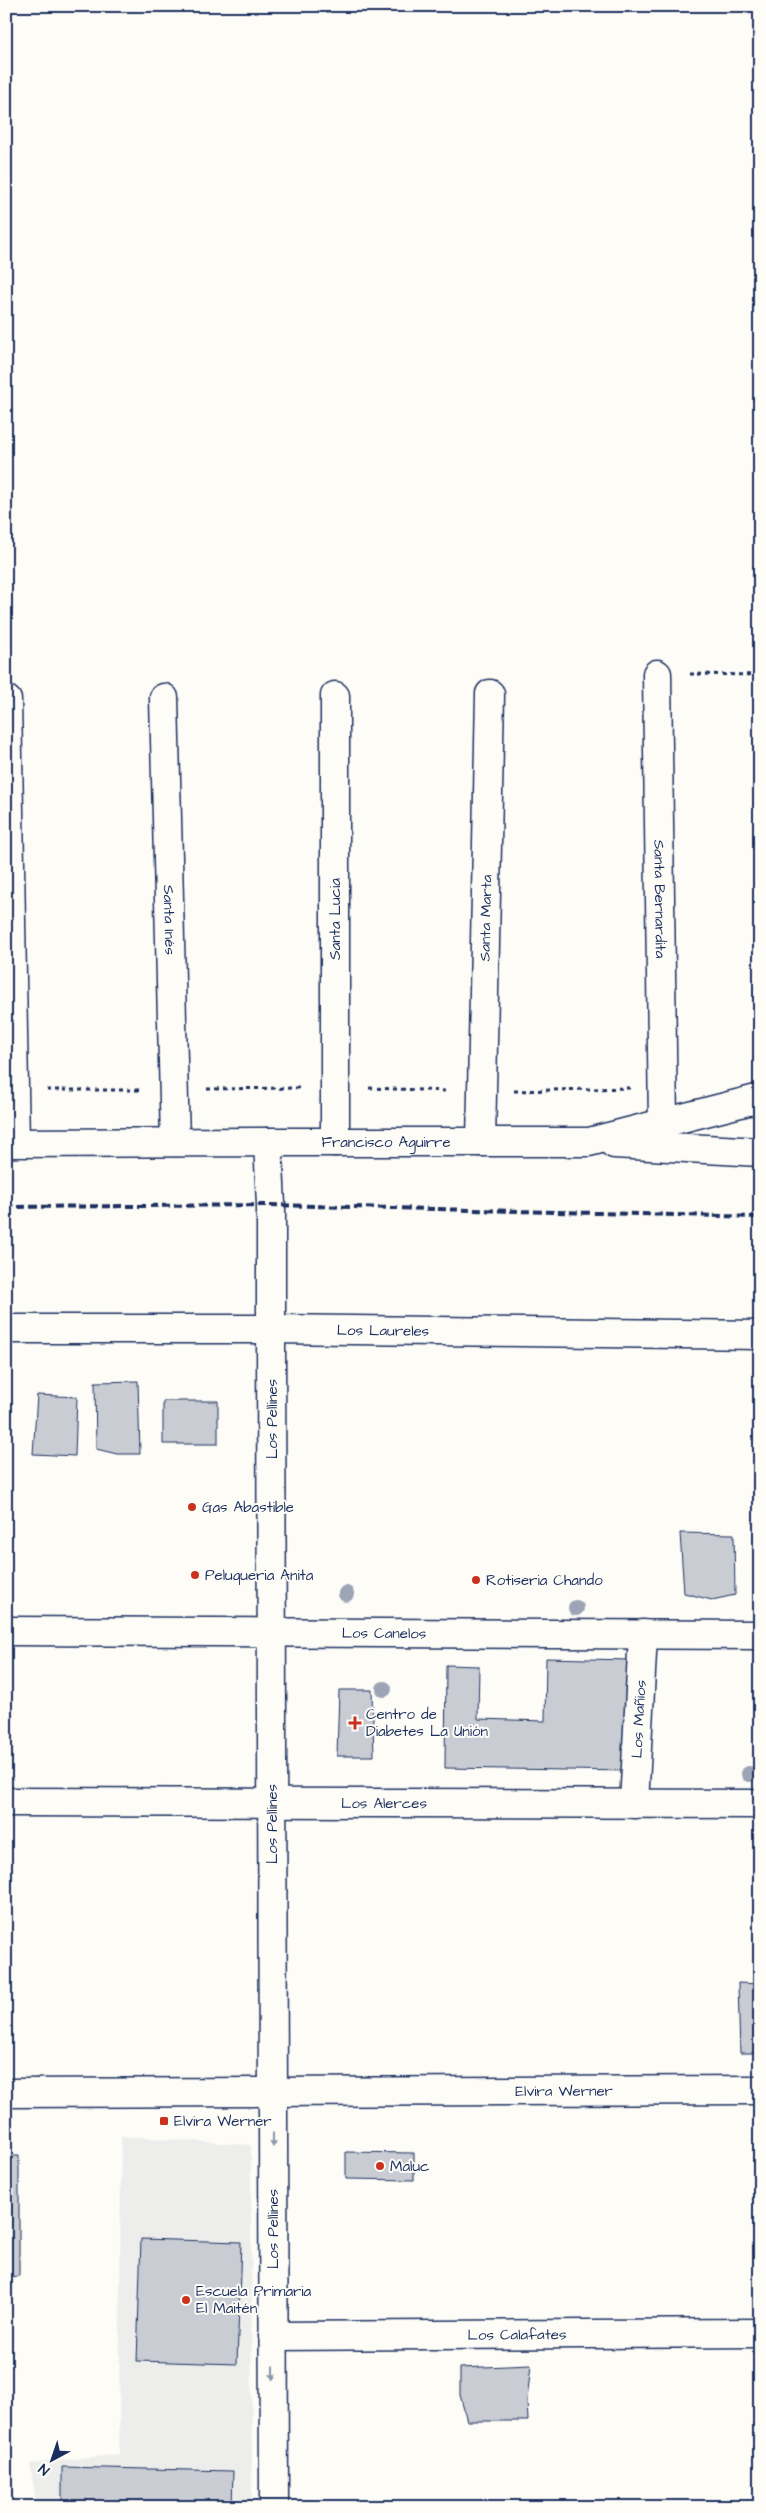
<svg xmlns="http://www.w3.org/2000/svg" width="766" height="2513" font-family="'Architects Daughter',sans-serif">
<rect width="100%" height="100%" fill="#fdfcf7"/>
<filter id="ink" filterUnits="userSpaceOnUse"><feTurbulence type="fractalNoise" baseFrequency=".02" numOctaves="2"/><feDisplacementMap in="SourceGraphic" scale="10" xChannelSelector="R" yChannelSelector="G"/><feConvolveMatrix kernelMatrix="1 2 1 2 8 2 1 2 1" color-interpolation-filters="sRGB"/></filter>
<g filter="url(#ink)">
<path fill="#edeeec" d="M121,2136L251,2145L252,2507H37L30,2464L119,2454Z"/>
<path fill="#c9ccd3" stroke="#1b2f5e" d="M138,1381L140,1454H117L96,1449L95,1382Z
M37,1395L77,1397L75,1456L33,1454Z
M163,1401H218V1444H163Z
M680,1533L734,1534L735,1595L712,1600L684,1593Z
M546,1658L629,1660L628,1771L445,1768L446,1665L479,1666L478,1719L545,1721Z
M339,1690H372L374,1756H337Z
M738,1983L760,1984V2053H740Z
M346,2152L414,2153V2180L346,2179Z
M6,2156H19V2276L6,2277Z
M141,2239L241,2242L237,2364L137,2361Z
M531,2365L527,2400L528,2421H467L460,2395V2368Z
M62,2467L233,2471L232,2507H62Z"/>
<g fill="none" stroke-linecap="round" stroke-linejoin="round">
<g stroke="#1b2f5e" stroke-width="31">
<g id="minor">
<path id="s1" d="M657,674L663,1123"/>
<path d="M335,696V1142"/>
<path id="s2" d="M164,698L175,1142"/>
<path d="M7,700L15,1143"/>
<path id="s3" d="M268,1142H589L760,1098"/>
<path id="s4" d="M481,1142L490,694"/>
<path d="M614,1144L760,1152"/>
<path id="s5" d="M6,1631L760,1635"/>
<path id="s6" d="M6,1802L760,1804"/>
<path id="s7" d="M634,1804L643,1634"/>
<path id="s8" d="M6,2093L760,2090"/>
<path id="s9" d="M273,2336L760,2333"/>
<path id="s10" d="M274,2507L271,1329L760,1335"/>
</g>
</g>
<g stroke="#1b2f5e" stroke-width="31">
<path id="tertiary" d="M6,1143L268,1142L271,1205V1329H6"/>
</g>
<path stroke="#1b2f5e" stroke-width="3" stroke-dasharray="4 4" stroke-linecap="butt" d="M690,674L760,675
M369,1088L448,1091
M207,1089L301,1088
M47,1090H141
M514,1091L630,1088"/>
<use href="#minor" stroke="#fdfcf7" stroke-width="28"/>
<use href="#tertiary" stroke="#fdfcf7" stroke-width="28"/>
<path stroke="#1b2f5e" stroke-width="4" stroke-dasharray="8 4" stroke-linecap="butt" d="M6,1207L271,1205L760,1217"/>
</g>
<g fill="#9ca4b5">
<circle cx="346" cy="1594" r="8"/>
<circle cx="576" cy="1608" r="8"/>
<circle cx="384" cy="1689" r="8"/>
<circle cx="749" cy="1774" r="8"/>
</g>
<defs><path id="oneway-solid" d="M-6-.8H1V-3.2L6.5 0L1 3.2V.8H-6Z" transform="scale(1.25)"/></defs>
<g fill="#8c96aa">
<use href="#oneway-solid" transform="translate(273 2140) rotate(90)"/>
<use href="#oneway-solid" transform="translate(273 2373) rotate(90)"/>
</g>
</g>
<g fill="#c8321e" stroke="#fdfcf7" stroke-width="2">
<circle cx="192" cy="1507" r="5"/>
<circle cx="195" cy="1575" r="5"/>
<circle cx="476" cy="1580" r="5"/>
<path d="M352.5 1715.5h5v5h5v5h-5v5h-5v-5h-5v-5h5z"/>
<rect x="159" y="2116" width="10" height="10" rx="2.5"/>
<circle cx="380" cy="2166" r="5"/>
<circle cx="186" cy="2300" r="5"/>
</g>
<g text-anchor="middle" stroke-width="4" stroke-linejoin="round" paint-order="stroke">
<g font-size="15" fill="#1b2f5e" stroke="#fdfcf7">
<text dy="5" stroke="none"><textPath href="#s1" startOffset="225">Santa Bernardita</textPath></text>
<text dy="5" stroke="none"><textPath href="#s4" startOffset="224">Santa Marta</textPath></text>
<text transform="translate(335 919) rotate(-90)" y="5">Santa Lucia</text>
<text dy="5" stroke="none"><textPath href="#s2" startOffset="222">Santa Inés</textPath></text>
<text dy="5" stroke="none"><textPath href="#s3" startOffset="118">Francisco Aguirre</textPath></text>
<text dy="5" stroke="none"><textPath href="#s10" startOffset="1290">Los Laureles</textPath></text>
<text transform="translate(272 1419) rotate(-90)" y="5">Los Pellines</text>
<text dy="5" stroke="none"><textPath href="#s5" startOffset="378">Los Canelos</textPath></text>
<text dy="5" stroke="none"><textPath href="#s7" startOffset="85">Los Mañios</textPath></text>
<text dy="5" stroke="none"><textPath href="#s6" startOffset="378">Los Alerces</textPath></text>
<text transform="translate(272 1824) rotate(-90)" y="5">Los Pellines</text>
<text dy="5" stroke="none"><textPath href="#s8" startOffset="558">Elvira Werner</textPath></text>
<text transform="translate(273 2229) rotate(-90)" y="5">Los Pellines</text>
<text dy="5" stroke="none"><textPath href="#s9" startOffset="244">Los Calafates</textPath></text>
</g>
<g font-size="15" fill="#1b2f5e" stroke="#fdfcf7" text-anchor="start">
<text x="202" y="1512">Gas Abastible</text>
<text x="205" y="1580">Peluqueria Anita</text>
<text x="486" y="1585">Rotiseria Chando</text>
<text x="366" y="1719">Centro de<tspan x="366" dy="17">Diabetes La Unión</tspan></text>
<text x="174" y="2126">Elvira Werner</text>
<text x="390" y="2171">Maluc</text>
<text x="196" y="2296">Escuela Primaria<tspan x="196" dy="17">El Maitén</tspan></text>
</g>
</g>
<rect width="766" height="2513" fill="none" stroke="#fdfcf7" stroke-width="25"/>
<rect x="12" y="12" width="741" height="2488" fill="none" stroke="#1b2f5e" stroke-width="2" filter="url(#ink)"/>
<g transform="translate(52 2460) rotate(220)" stroke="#fdfcf7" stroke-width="4" paint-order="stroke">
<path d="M0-4L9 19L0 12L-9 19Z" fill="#1b2f5e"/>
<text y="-8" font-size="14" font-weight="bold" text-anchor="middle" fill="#1b2f5e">N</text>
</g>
</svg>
